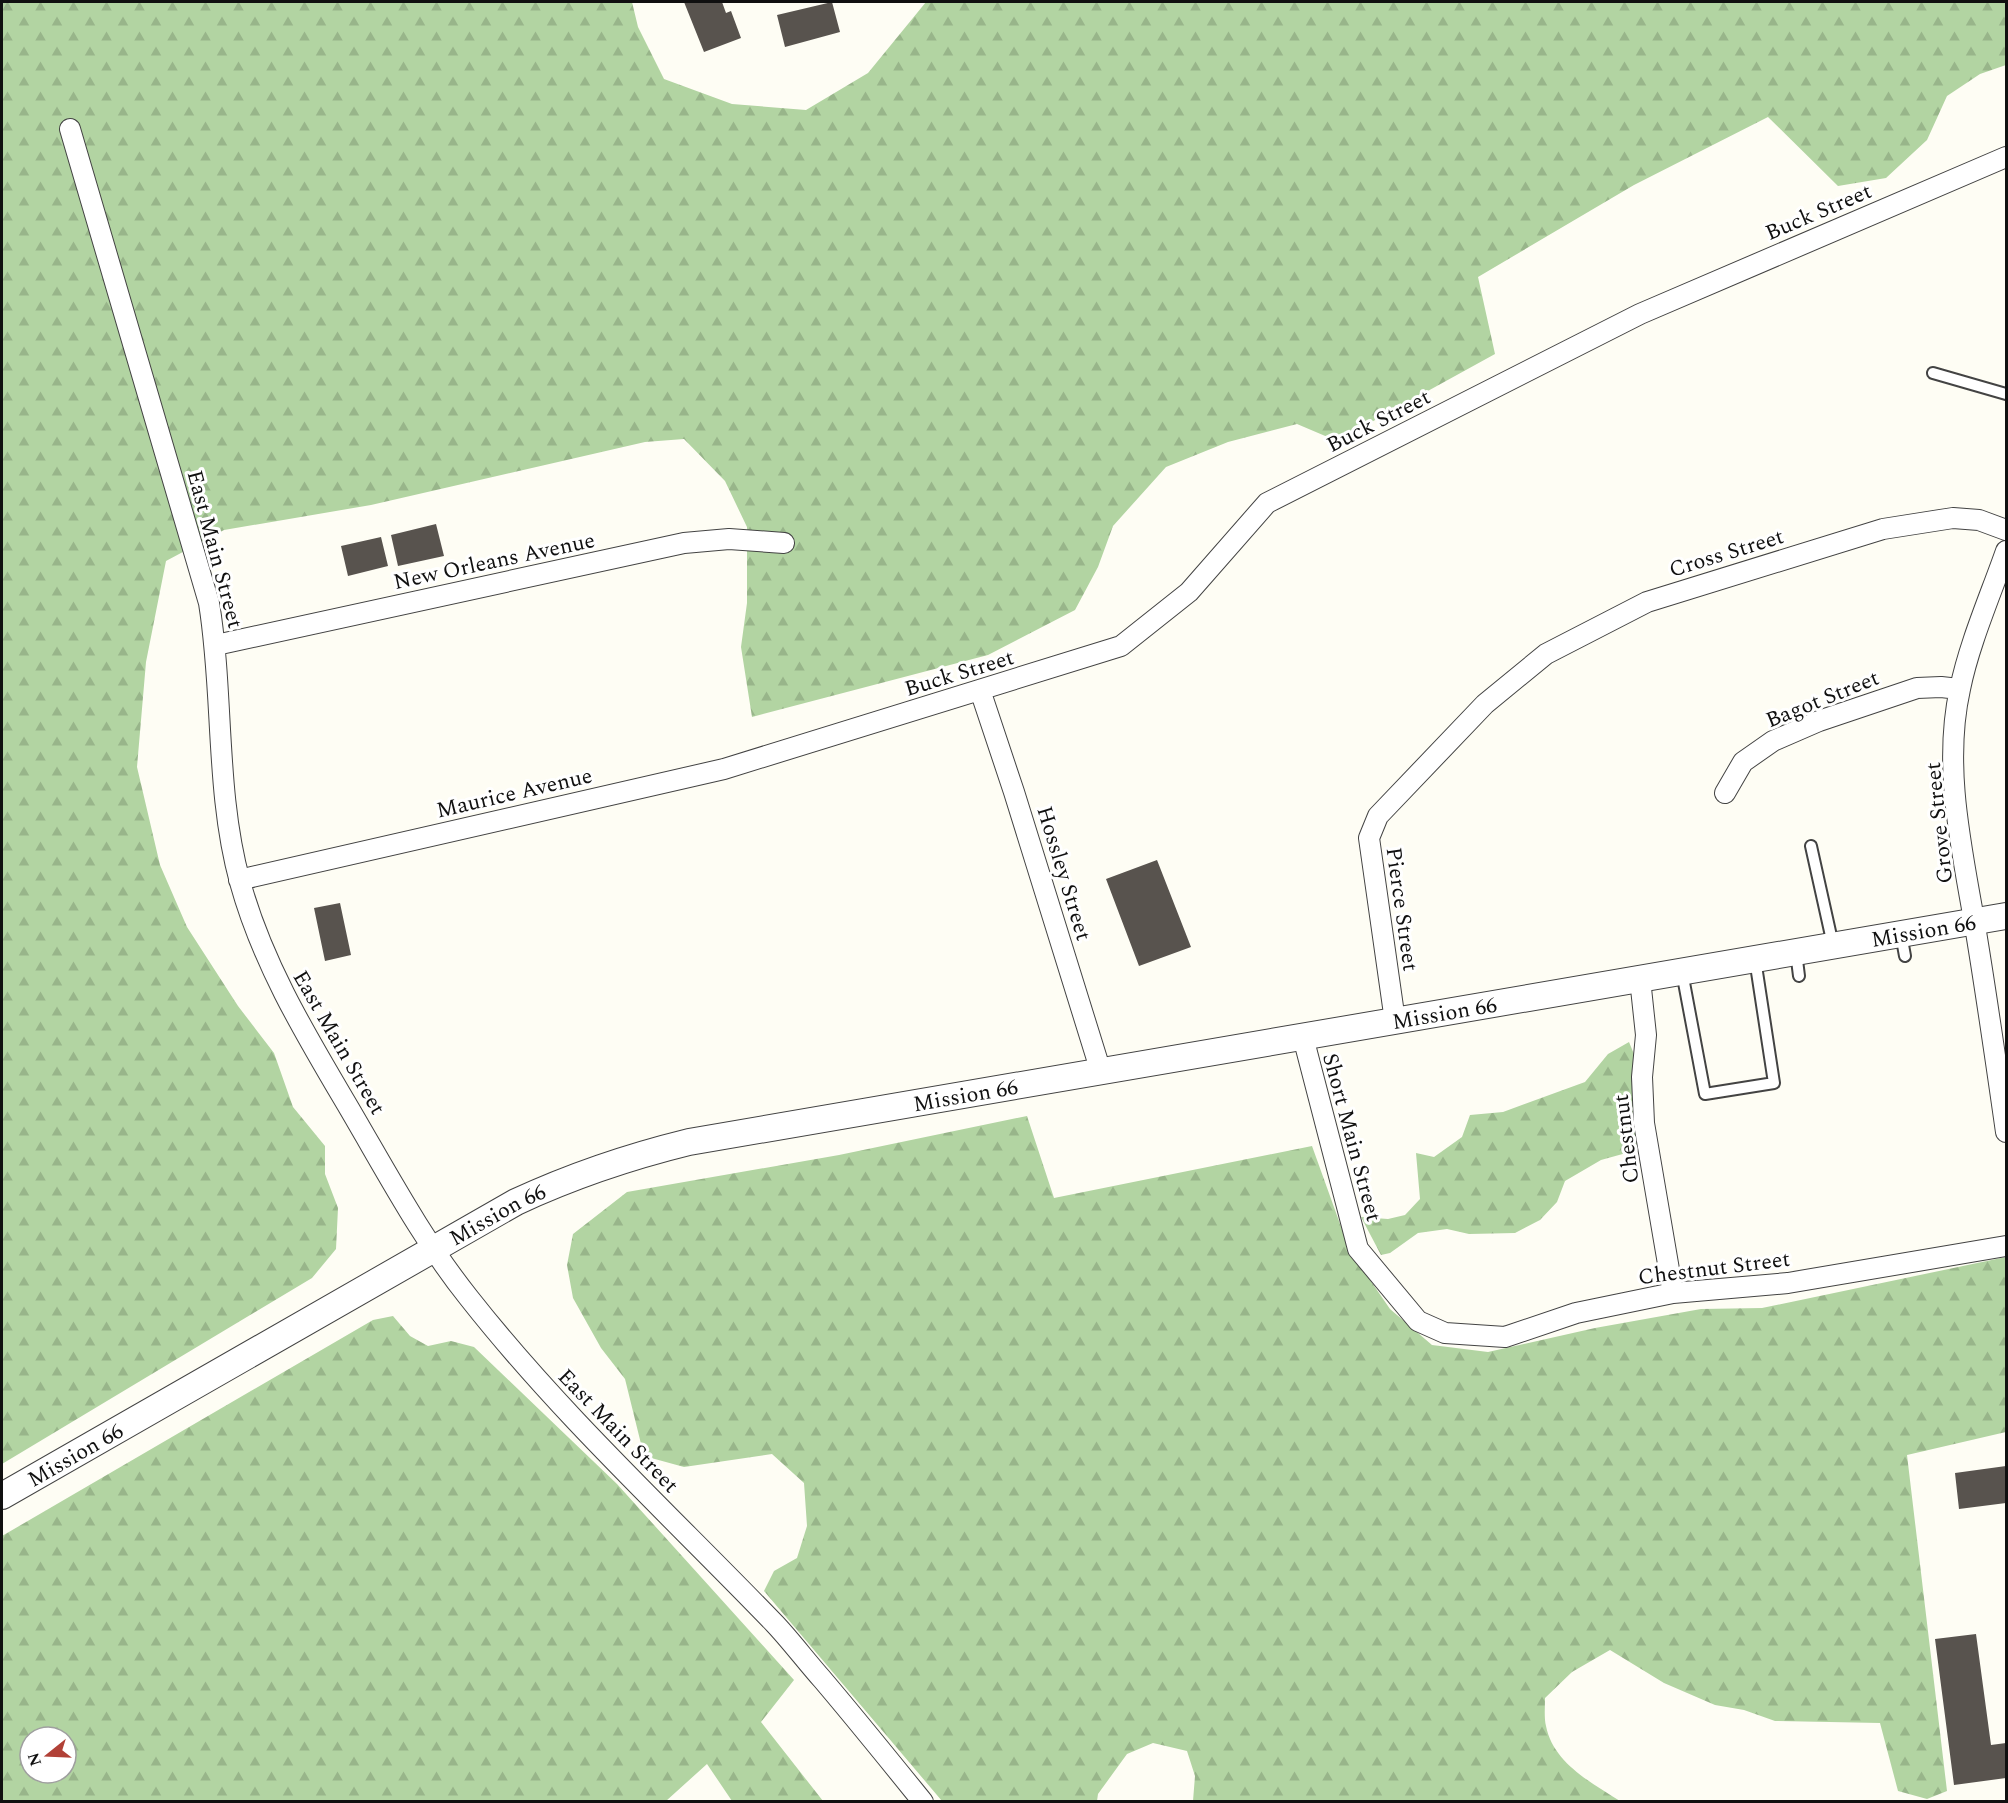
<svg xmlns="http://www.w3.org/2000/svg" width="2008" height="1803" font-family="Spectral,serif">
<defs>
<pattern id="forest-firs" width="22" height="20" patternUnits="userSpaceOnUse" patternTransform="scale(1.5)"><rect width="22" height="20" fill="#b2d4a2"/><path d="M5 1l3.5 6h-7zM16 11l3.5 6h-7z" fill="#98b58a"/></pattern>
</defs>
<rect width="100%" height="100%" fill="#fefdf4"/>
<path fill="url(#forest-firs)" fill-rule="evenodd" d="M2,2H632L638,27L664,79L732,104L806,110L868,73L926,2H2006V65L1980,74L1947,96L1927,140L1886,178L1838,186L1768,117L1634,185L1478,277L1495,354L1337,441L1297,424L1228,442L1166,467L1113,526L1098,567L1075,610L988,655L752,717L741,647L747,603V527L725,481L684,439L645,442L371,505L224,530L166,561L146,662L137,767L160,865L187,927L238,1006L274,1053L293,1107L325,1146V1174L338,1208L336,1249L312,1278L2,1464Z
M1629,1042L1636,1059L1634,1109L1637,1150L1601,1160L1565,1181L1557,1202L1540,1220L1515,1233L1469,1234L1447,1229L1418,1233L1390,1253L1381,1255L1361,1217L1388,1219L1405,1215L1420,1199L1416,1153L1434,1157L1462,1137L1470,1115L1503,1112L1585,1082L1608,1054Z
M1027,1116L1054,1198L1312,1146L1344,1235L1357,1261L1390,1309L1432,1345L1488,1352L1595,1328L1701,1309L1762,1308L2006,1257V1432L1907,1455L1947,1791L1927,1799L1898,1791L1880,1723L1775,1721L1744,1710L1715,1705L1664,1683L1610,1650L1572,1672L1545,1698C1545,1707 1544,1718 1546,1726C1553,1763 1592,1783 1620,1801H1193L1195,1776L1187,1751L1153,1743L1127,1754L1098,1794L1097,1801H942L764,1591L774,1571L797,1558L807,1526L804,1483L772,1454L684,1467L644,1456L625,1379L601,1348L573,1298L567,1265L573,1234L627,1192L839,1155Z
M393,1316L410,1336L428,1346L451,1341L474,1347L617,1484L794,1680L761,1722L823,1801H732L707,1764L666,1801H2V1536L373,1320ZM30,1737H66V1773H30Z"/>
<path fill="#58534e" d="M684,2H722L726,13L731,11L741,38L704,52Z
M832,2L840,32L785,47L777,15Z
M436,524L444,556L398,566L391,535Z
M381,537L388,566L348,576L341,546Z
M1157,860L1191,947L1139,966L1106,879Z
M340,903L351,955L325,961L314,908Z
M2006,1466V1503L1959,1509L1955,1473Z
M1976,1634L1991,1745L2006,1743V1778L1954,1785L1935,1639Z"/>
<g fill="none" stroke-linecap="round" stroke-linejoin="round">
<g stroke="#434343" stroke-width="14">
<path id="service" d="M1933,373L2006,394
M1811,846L1833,945
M1901,934L1905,956
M1796,952L1799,976
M1682,972L1705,1094L1774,1083L1755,959"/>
</g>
<g stroke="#434343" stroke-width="22">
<path id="minor" d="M70,129L209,603C224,695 215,791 240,882C262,962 304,1032 346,1103C385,1169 421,1238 469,1298C561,1415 672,1517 775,1624C791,1641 806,1661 822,1679C856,1719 889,1760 923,1802
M2006,551C1991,594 1969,644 1960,689C1943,765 1961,845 1974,920C1986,991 1996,1062 2006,1132
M216,645L684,543L729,539L784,543
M980,690L1014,792L1101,1072
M1725,793L1743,762L1773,741L1819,721L1917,688L1941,687L1959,689
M239,880L724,769L1121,646L1189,592L1267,503L1640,314L2006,157
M1640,979L1646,1035L1642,1077L1644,1123L1673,1293
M1395,1021L1369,838L1378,816L1485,704L1546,654L1647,602L1883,529L1953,518L1979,520L2006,530
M1303,1037L1358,1249L1418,1321L1445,1333L1505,1337L1576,1313L1673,1293L1788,1283L2006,1246"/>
</g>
<g stroke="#434343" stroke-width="28">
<g id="tertiary">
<path id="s1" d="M2,1496L516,1202C574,1175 628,1157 689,1142L2006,916"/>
</g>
</g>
<use href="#service" stroke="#fff" stroke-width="10"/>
<use href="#minor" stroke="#fff" stroke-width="20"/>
<use href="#tertiary" stroke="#fff" stroke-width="26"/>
</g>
<g text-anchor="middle" stroke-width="6" stroke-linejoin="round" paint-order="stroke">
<g font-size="22" fill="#101010" stroke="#fff">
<text transform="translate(1818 211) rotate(-23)" y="8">Buck Street</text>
<text transform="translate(1378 420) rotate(-27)" y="8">Buck Street</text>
<text transform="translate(216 549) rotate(75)" y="8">East Main Street</text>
<text transform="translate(1726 552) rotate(-17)" y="8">Cross Street</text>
<text transform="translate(494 560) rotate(-12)" y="8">New Orleans Avenue</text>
<text transform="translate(959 672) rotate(-17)" y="8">Buck Street</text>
<text transform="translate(1822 698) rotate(-22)" y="8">Bagot Street</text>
<text transform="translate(514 792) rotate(-13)" y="8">Maurice Avenue</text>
<text transform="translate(1938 823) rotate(-96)" y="8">Grove Street</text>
<text transform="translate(1065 873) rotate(73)" y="8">Hossley Street</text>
<text transform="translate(1403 909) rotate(82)" y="8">Pierce Street</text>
<text dy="8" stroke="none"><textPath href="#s1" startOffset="2028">Mission 66</textPath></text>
<text dy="8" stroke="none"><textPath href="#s1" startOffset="1542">Mission 66</textPath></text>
<text transform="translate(340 1042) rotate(60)" y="8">East Main Street</text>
<text dy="8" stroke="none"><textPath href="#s1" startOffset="1056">Mission 66</textPath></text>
<text transform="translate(1353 1137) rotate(75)" y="8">Short Main Street</text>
<text transform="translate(1625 1139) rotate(-97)" y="8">Chestnut</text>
<text dy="8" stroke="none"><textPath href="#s1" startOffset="570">Mission 66</textPath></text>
<text transform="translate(1714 1267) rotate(-7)" y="8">Chestnut Street</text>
<text transform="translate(619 1430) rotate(46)" y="8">East Main Street</text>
<text dy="8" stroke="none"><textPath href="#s1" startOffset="84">Mission 66</textPath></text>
</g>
</g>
<rect width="2008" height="1803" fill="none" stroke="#101010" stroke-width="6"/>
<g transform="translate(48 1755) rotate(252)"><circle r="28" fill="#ffffff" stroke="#9f9f9f" stroke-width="1.5"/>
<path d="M0-4.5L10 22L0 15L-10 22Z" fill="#b14137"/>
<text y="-9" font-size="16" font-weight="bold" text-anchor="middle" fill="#101010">N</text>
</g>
</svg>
